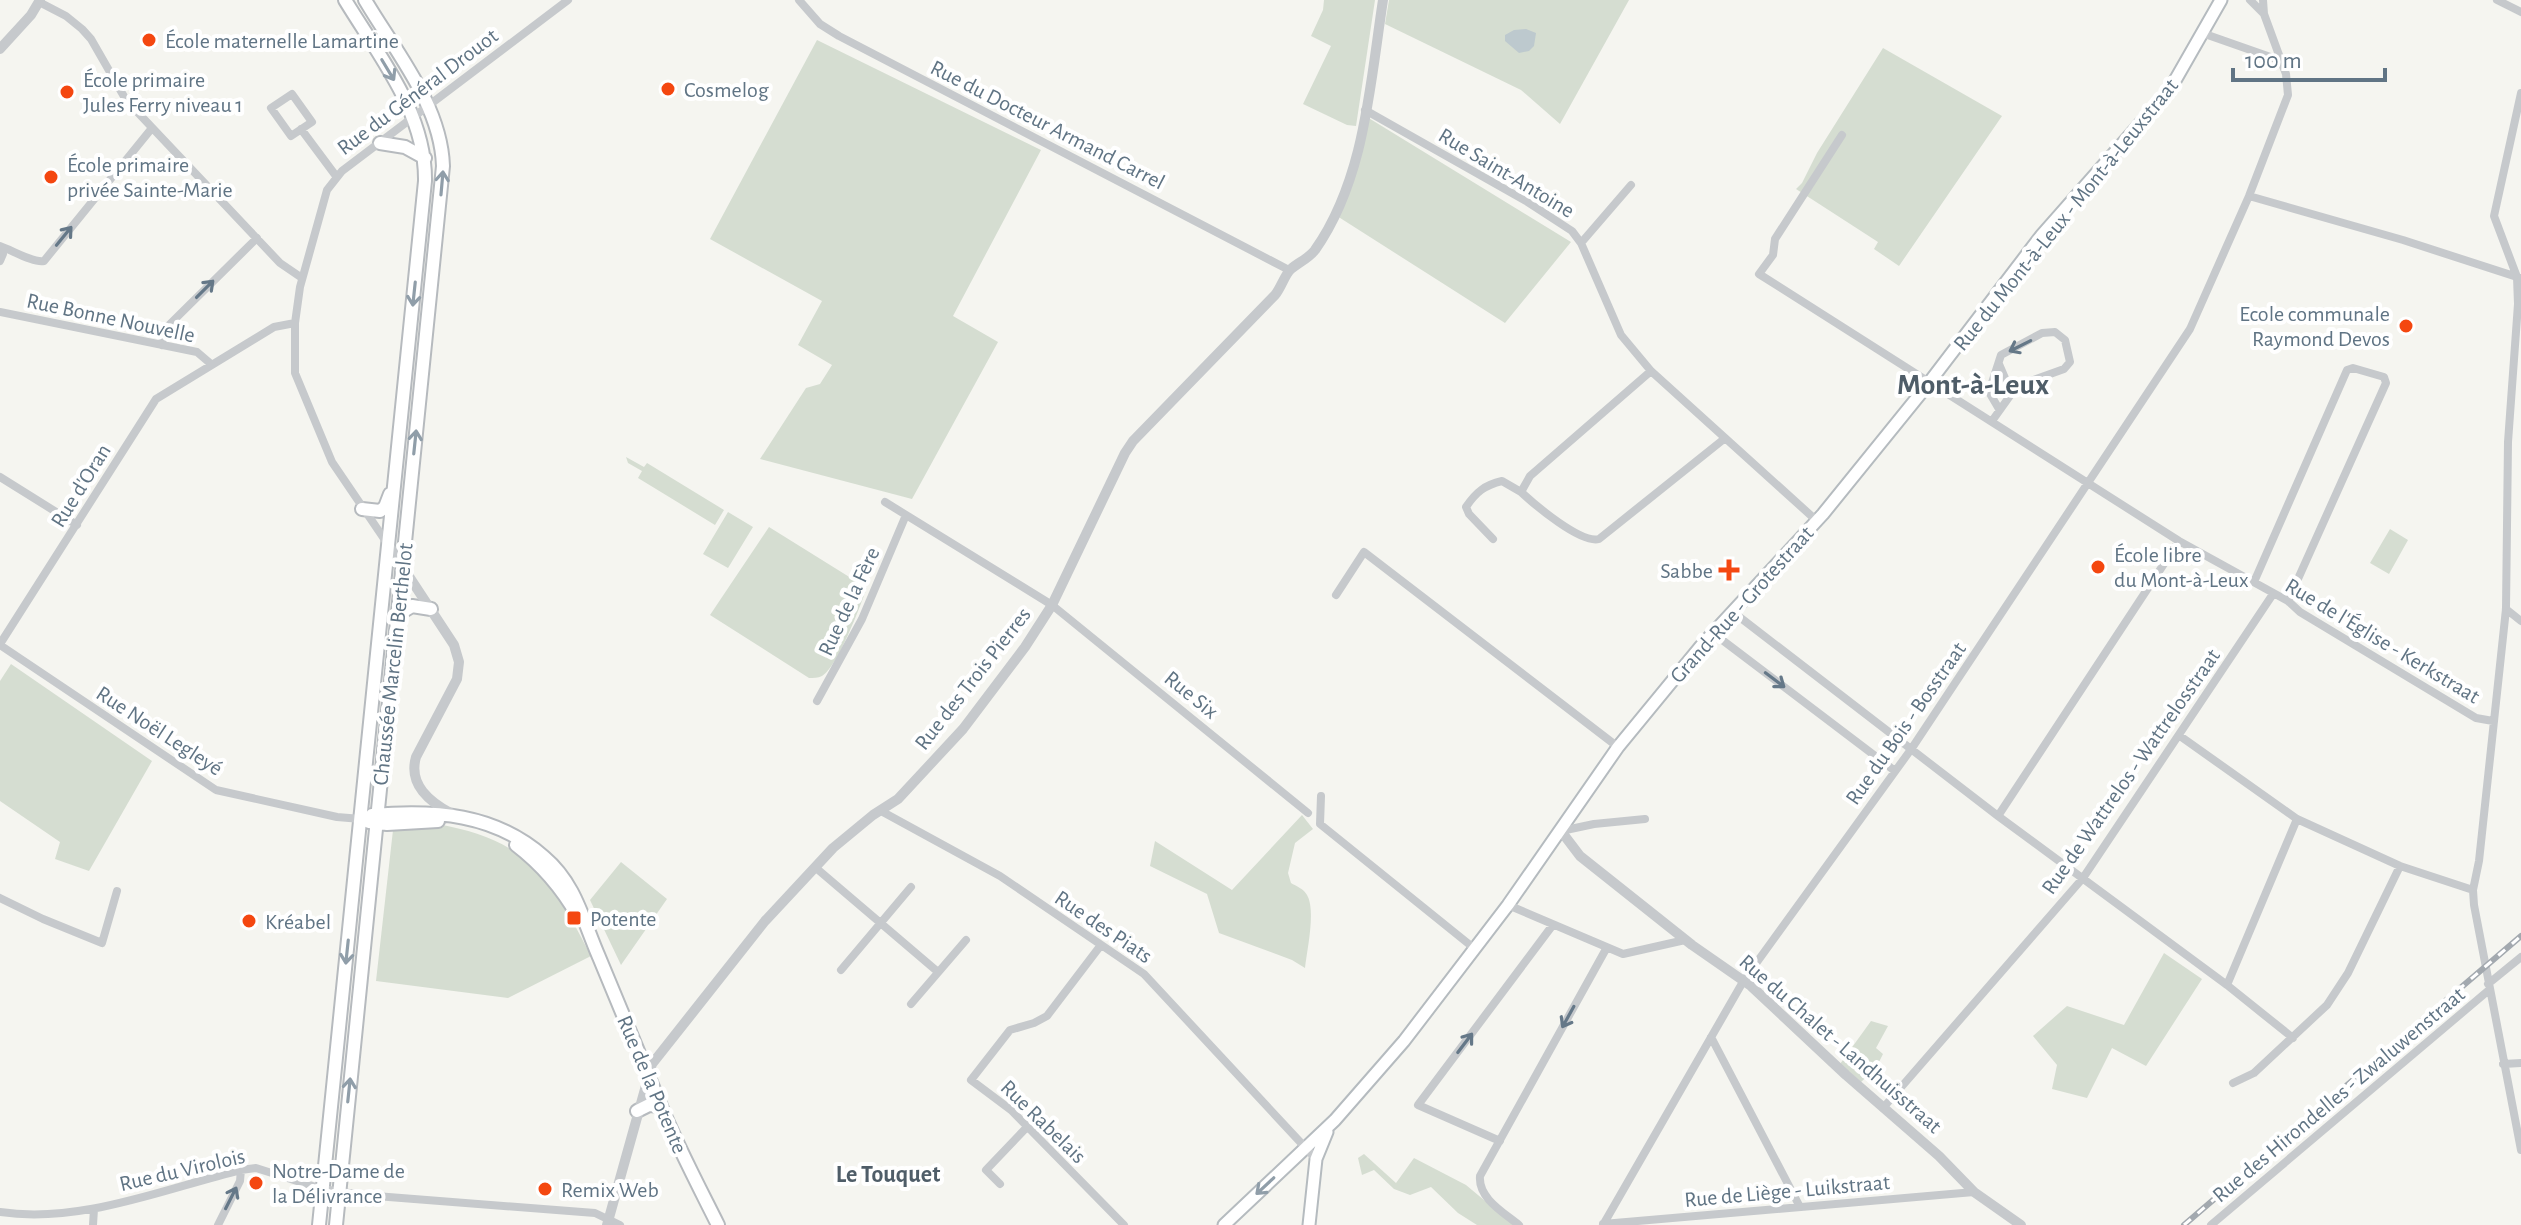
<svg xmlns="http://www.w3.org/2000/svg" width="2521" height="1225" font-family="'Alegreya Sans',sans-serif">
<rect width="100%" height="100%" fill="#f5f5f0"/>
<path fill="#d5ddd1" d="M1324,0H1375L1356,126L1347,125L1303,104L1331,46L1311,36L1323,10Z
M1389,0H1629L1560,124L1521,90L1385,24Z
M817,40L1041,150L953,316L998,342L912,499L760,459L806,388L820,384L832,365L798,345L822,301L710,239Z
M1883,48L2002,116L1899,266L1874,249L1878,242L1796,189L1802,183L1817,153Z
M1367,117L1571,242L1505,323L1337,216Z
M626,457L644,467L647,463L724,510L715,525L638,478L642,471L628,463Z
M728,512L753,527L728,568L703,554Z
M769,527L867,588C860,606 838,667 822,676C818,678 813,678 809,678L710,615Z
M2390,529L2408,540L2389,574L2370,563Z
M11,664L152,761L89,871L55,859L60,842L0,801V681Z
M1302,815L1313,829L1295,843L1288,873L1291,883C1296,886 1304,889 1307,895C1316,910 1307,950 1305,968L1292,960L1219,933L1207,894L1150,866L1155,841L1232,890Z
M436,824C528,839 551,878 591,956L508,998L376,981L393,830Z
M621,862L667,899L621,965L590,900Z
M2164,953L2202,979L2146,1066L2112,1048L2087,1098L2052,1089L2057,1065L2033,1036L2067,1006L2124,1025Z
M1871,1021L1888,1026L1876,1048L1883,1054L1876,1068L1861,1082L1840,1064Z
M1364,1154L1396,1183L1414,1158L1466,1185L1514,1225H1477L1458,1213L1431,1187L1410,1195L1394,1189L1374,1170L1362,1175L1358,1158Z"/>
<path fill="#bdc9ce" d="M1514,30L1526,29L1536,33L1534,46L1529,51L1519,53L1505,41V35Z"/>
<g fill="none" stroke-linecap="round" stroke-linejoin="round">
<g stroke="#b5bbbf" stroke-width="15">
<path id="secondary" d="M1224,1225L1335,1120L1404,1041L1508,905L1618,747L1701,646L1823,514L1925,388L2041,236L2169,91L2221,0
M1309,1225L1316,1159L1327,1132"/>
</g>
<g stroke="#b6babe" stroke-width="16">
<path id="primary" d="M380,143L405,147L425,158
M362,509L380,511L385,507L390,494
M397,615L412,606L431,609
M372,815C435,810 494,813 544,857C576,884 583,921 599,957C619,1006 640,1055 660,1104C677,1145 698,1185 718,1225
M369,822L387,824L438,821
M516,845C542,865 561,887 577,915
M637,1111L649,1105L661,1106
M319,1225L425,181C426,113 379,56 345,0
M336,1225L443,166C441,105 395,51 365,0"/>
</g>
<path stroke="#c6c9cc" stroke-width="8" d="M799,0L820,24L839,36L1289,270
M2250,0L2264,14
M2497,0L2521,12
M39,2L66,16L82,29L91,39L126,100L280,263L302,278
M2202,33L2279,60
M2521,93L2494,216L2517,277L2518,304L2508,442L2506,609L2479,861L2473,890L2474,905L2521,1150
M292,94L312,122L291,136L271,108Z
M1365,110L1526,201L1572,231L1581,243L1621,335L1651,371L1817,521
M301,129L336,176
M1842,135L1775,239L1773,255L1759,274L2179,541L2288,601L2300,612L2476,718L2493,721
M2249,196L2403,240L2520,278
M1581,243L1631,185
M0,246C12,250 33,263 44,261L152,128
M0,261L3,254L1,247
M0,312L197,352L211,364
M161,345L168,326L257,238
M1999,364L2011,392
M1651,371L1530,476L1521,492C1535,505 1581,544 1599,539L1724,439
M1992,421L2017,386L2064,369L2070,362L2065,340L2055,332L2042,333L2001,355L1989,392L1999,409
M0,477L77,525
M885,502L1052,605L1308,813
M1493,539L1469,514L1466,507C1476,492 1485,485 1502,481L1521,492
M389,546L332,462L295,373V323L300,287L327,190L342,171L568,0
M2254,582L2347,370L2353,368L2384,377L2386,383L2288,601
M1336,595L1364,552L1618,747
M2506,609L2521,621
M1733,612L1998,816L2227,985L2293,1038
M1713,633L1895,771
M0,644L156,399L274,327L295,323
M0,645L216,790L337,817L361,819
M817,701L862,619L906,515
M2180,736L2297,819L2400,866L2473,890
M1321,796L1320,824L1475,949
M881,811L1000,876L1144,974L1316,1159
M1998,816L2179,541
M1561,831L1594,824L1645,819
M816,868L938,972
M0,898L43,919L102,943L117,891
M1508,905L1623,954L1685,940
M1101,945L1047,1016L1034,1023L1010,1030L971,1080L1011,1110L1124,1225
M841,970L911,887
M2488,984L2521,957
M2227,985L2297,819
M911,1004L966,940
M1711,1037L1800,1207
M2503,1064L2521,1063
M2233,1083L2254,1073L2327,1005L2348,973L2400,866
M1883,1108L2083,878L2273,594
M1500,1141L1418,1105L1552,926
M1000,1184L986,1170L1027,1127
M0,1212C81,1224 163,1189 241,1170L256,1168L322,1189L363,1195L595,1213L620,1225
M1603,1224L1974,1192
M93,1225L94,1209
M218,1225L240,1181L241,1170
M1519,1225C1503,1212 1478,1198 1480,1176L1606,949
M1603,1225L1744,980L1912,748L2190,329L2249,196L2288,95L2286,74L2264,14L2263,0
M2211,1225L2489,990"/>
<path stroke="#c6c9cc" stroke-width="10" d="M0,49L31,15L40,0
M389,546L454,645L459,662L457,679L416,757C408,785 430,802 452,814
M1561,831L1580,856L1692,945L1751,986L1846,1075L1939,1156L1974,1192L2021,1225
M607,1225L652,1064L765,921L833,848L873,815L898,799L963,729L1025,647L1052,605L1125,453L1133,441L1275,295C1281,288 1285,274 1291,269C1299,262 1308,259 1315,250C1365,179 1370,84 1383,0"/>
<use href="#secondary" stroke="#fff" stroke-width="11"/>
<use href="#primary" stroke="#fff" stroke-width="12"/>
<g stroke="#a3a9af" stroke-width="6">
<path id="rail" d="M2184,1225L2521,936"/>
</g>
<use href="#rail" stroke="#fff" stroke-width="3" stroke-dasharray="9" stroke-linecap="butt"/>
</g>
<defs><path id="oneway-shaft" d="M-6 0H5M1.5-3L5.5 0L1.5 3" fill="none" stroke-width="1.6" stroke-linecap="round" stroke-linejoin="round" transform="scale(2)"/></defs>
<g stroke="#909ea9">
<use href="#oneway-shaft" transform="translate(388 70) rotate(59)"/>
<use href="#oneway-shaft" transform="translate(442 183) rotate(-85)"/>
<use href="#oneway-shaft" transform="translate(414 294) rotate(96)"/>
<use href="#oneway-shaft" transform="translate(415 442) rotate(-84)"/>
<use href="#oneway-shaft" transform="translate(347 952) rotate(96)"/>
<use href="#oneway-shaft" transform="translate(349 1090) rotate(-84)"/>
<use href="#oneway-shaft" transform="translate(1265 1186) rotate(137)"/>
</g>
<g stroke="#657888">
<use href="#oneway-shaft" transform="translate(64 236) rotate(-51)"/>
<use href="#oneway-shaft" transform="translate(205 289) rotate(-45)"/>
<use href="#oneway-shaft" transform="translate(2020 346) rotate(153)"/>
<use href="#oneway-shaft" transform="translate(1775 680) rotate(37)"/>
<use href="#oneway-shaft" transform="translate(1568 1017) rotate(119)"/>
<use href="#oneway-shaft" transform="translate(1465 1043) rotate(-53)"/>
<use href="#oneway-shaft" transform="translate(231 1198) rotate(-63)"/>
</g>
<g fill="#f44710" stroke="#fff" stroke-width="3">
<circle cx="149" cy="40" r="8"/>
<circle cx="668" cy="89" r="8"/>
<circle cx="67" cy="92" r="8"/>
<circle cx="51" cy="177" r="8"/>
<circle cx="2406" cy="326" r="8"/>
<circle cx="2098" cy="567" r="8"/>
<path d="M1725 558h8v8h8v8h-8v8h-8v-8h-8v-8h8z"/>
<rect x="566" y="910" width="16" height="16" rx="4"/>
<circle cx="249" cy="921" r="8"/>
<circle cx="256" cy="1183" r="8"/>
<circle cx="545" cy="1189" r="8"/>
</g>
<g text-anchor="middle" stroke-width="8" stroke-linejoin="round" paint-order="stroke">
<g font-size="22" fill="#607484" stroke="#fff" text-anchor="start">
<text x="165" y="48">École maternelle Lamartine</text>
<text x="83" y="87">École primaire<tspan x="83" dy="25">Jules Ferry niveau 1</tspan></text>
<text x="684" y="97">Cosmelog</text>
<text x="67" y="172">École primaire<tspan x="67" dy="25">privée Sainte-Marie</tspan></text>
<text x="2390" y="321" text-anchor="end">Ecole communale<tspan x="2390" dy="25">Raymond Devos</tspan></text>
<text x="2114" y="562">École libre<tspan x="2114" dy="25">du Mont-à-Leux</tspan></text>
<text x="1713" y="578" text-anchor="end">Sabbe</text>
<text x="590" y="926">Potente</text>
<text x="265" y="929">Kréabel</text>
<text x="272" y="1178">Notre-Dame de<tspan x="272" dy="25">la Délivrance</tspan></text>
<text x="561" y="1197">Remix Web</text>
</g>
<g font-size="22" fill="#607484" stroke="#fff">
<text transform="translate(417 91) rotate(-37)" y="8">Rue du Général Drouot</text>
<text transform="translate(1048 124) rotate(27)" y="8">Rue du Docteur Armand Carrel</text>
<text transform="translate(1507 172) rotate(31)" y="8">Rue Saint-Antoine</text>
<text transform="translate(2065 214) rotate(-51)" y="8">Rue du Mont-à-Leux - Mont-à-Leuxstraat</text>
<text transform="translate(111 317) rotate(12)" y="8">Rue Bonne Nouvelle</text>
<text transform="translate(80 485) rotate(-58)" y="8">Rue d'Oran</text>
<text transform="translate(848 601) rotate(-65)" y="8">Rue de la Fère</text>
<text transform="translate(1741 604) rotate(-48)" y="8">Grand-Rue - Grotestraat</text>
<text transform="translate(2383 640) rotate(31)" y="8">Rue de l'Église - Kerkstraat</text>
<text transform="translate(392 664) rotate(-84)" y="8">Chaussée Marcelin Berthelot</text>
<text transform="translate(972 678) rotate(-52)" y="8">Rue des Trois Pierres</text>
<text transform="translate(1192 694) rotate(39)" y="8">Rue Six</text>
<text transform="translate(1905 723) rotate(-55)" y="8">Rue du Bois - Bosstraat</text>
<text transform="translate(160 730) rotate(33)" y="8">Rue Noël Legleyé</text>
<text transform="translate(2130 771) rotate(-55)" y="8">Rue de Wattrelos - Wattrelosstraat</text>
<text transform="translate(1104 926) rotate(34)" y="8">Rue des Piats</text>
<text transform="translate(1841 1043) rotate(41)" y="8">Rue du Chalet - Landhuisstraat</text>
<text transform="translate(653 1084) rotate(67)" y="8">Rue de la Potente</text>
<text transform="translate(2338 1094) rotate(-40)" y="8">Rue des Hirondelles - Zwaluwenstraat</text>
<text transform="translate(1044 1121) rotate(44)" y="8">Rue Rabelais</text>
<text transform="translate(182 1169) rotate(-13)" y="8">Rue du Virolois</text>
<text transform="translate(1787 1190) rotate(-5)" y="8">Rue de Liège - Luikstraat</text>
</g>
<g font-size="24" font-weight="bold" fill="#4f5d68" stroke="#fff">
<text x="888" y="1182">Le Touquet</text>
</g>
<g font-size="30" font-weight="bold" fill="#4f5d68" stroke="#fff">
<text x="1973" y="394">Mont-à-Leux</text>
</g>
</g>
<path d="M2233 68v12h152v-12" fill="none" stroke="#607484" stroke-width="4"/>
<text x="2245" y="68" font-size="24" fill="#607484" stroke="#ffffff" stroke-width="6" paint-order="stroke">100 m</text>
</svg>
